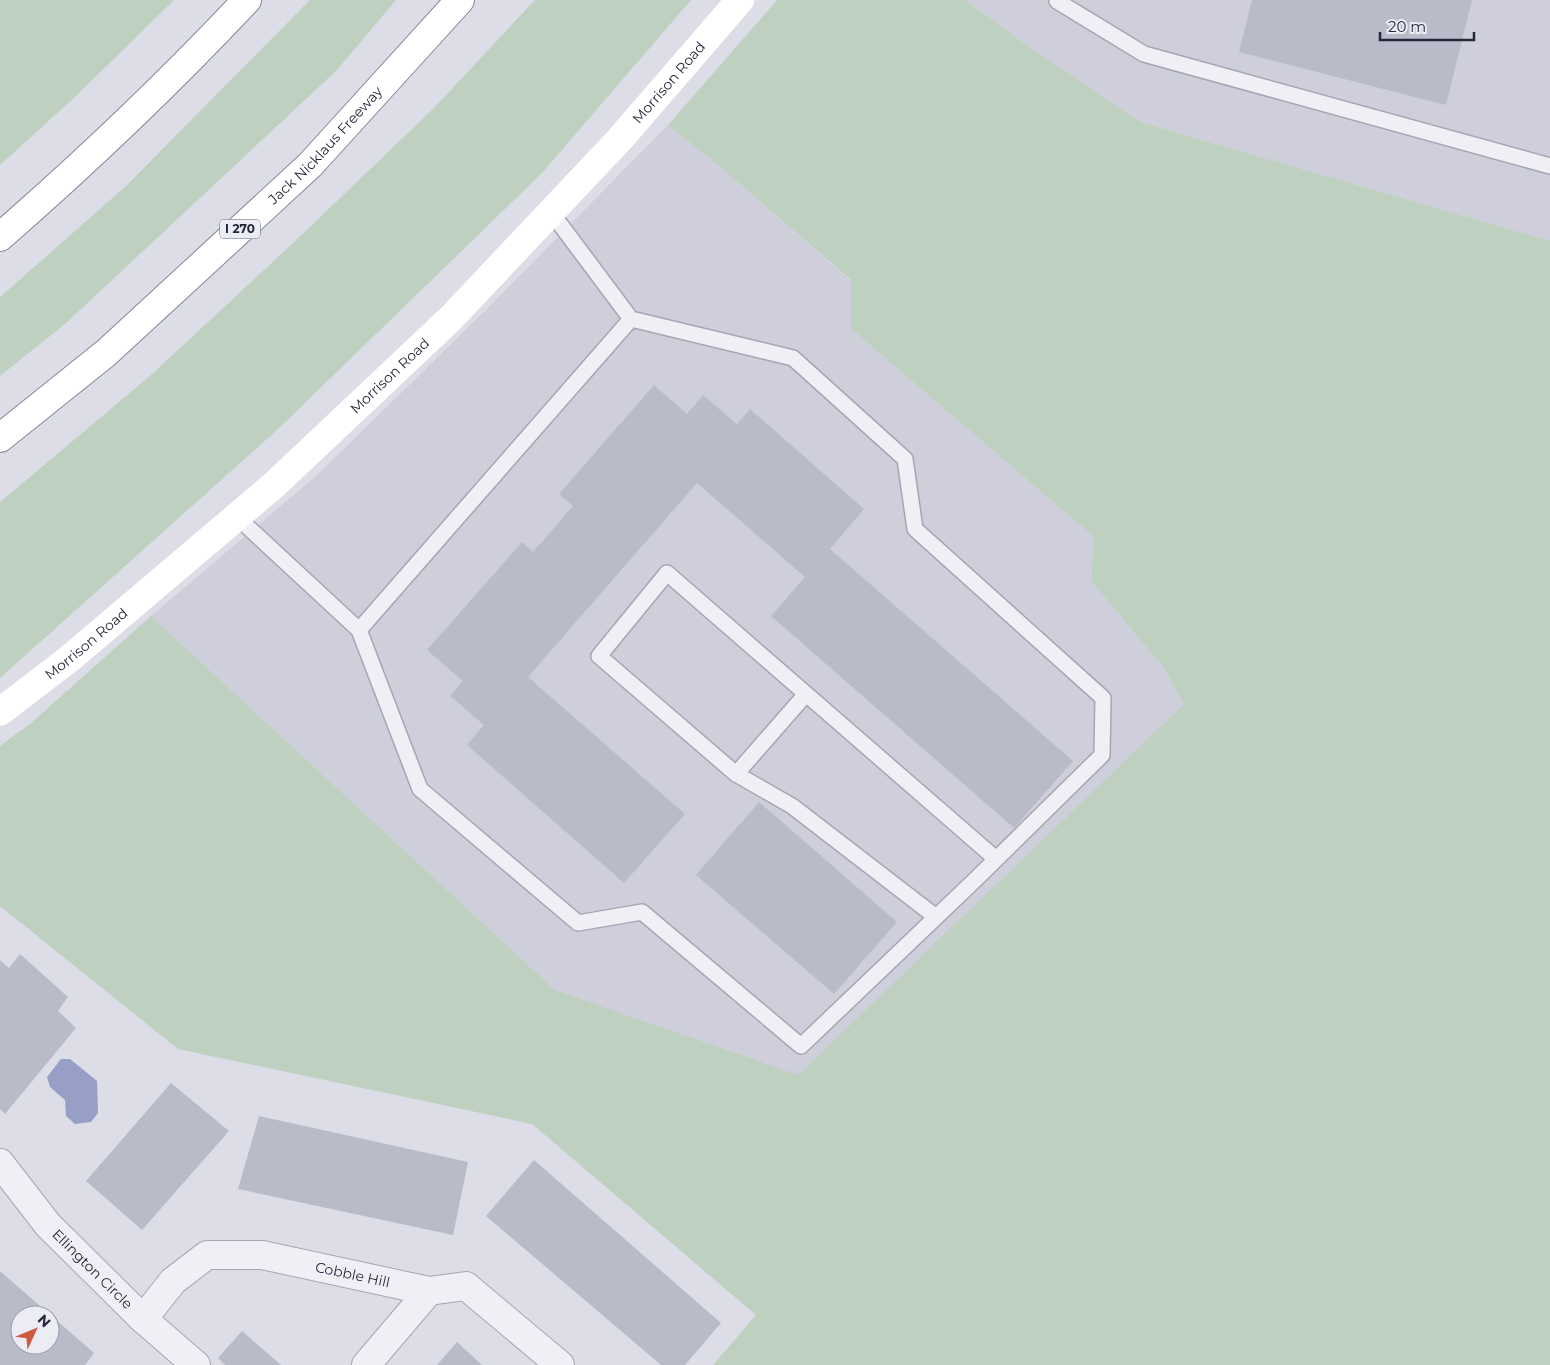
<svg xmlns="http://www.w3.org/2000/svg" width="1550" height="1365" font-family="Montserrat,sans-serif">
<rect width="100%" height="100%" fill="#dcdde6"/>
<path fill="#cfcfdb" d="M965,0H1550V241L1140,122L1032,49Z
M668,125L719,166L851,281V329L1094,537L1091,581L1164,668L1185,704L798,1076L555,990L151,616L317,475L486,310Z"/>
<path fill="#bed0bf" d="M0,0H174L76,96L0,165Z
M310,0H396L337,70L65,324L0,376V297L125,187Z
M535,0H691L542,173L277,430L0,678V502L150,376L291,245L433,109Z
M777,0H965L1032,49L1140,122L1550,241V1365H713L756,1315L532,1124L178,1049L0,906V746L31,723L151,616L555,990L798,1075L1184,704L1164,668L1091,581L1094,537L851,329V280L719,166L668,125Z"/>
<path fill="#979fc7" d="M61,1059H70L97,1081L98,1113L91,1122L75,1124L66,1116L65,1100L50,1087L47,1077Z"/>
<path fill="#babbc9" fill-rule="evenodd" d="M1252,0H1472L1446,105L1239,52Z
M654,385L687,414L703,395L737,424L750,409L864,509L830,549L1073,761L1014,828L771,616L805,577L697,483L528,677L685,814L624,883L467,745L484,725L450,696L463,681L427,650L522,542L533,552L573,506L559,494Z
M759,802L897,922L834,994L696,875Z
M20,954L68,997L58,1011L76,1028L5,1114L0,1109V960L9,968Z
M171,1083L229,1131L142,1230L86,1181Z
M259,1116L468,1162L453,1235L238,1189Z
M534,1160L721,1323L685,1365H661L486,1216Z
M0,1271L94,1353L85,1365H0ZM20,1315H50V1345H20Z
M242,1331L281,1365H225L218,1358Z
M457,1342L482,1365H437Z"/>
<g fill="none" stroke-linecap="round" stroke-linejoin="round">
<g stroke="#a5a6b3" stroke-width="18">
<path id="lane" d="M1057,1L1144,54L1550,166
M237,517L359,630L631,319L551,212
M359,630L420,789L578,923L642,912L801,1046L976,879L1102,755L1103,698L915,529L905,459L793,358L631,319
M736,774L806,694
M936,917L792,806L736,774L599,656L667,573L996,859"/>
</g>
<g stroke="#a5a6b3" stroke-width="30">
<g id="street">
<path id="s1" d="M0,1163L48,1225L143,1319L196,1365"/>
<path id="s2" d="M143,1319L173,1281L207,1255H262L429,1291L466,1286L560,1365"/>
<path d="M366,1365L429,1291"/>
</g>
</g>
<g stroke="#84869d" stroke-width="30">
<g id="highway">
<path d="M0,237C86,162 169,83 247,0"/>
<path id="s4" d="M0,438L106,353L310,165L460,0"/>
</g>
</g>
<use href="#lane" stroke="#efeff5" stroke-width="15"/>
<use href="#street" stroke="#efeff5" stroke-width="28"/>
<path stroke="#fff" stroke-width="28" id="s3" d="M0,712L69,659L274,485L451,318L620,139L740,0"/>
<use href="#highway" stroke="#fff" stroke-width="28"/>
</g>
<g text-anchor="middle" stroke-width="4.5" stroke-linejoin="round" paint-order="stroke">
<rect fill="#ececf4" stroke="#616274" stroke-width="1" x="220" y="219.5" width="40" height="19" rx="4"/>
<g font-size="12" font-weight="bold" fill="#26273d">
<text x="240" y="233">I 270</text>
</g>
<g font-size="14" fill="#26273d" stroke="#ececf4">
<text dy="5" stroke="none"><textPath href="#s3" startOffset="920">Morrison Road</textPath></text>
<text dy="5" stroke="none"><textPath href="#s4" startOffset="438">Jack Nicklaus Freeway</textPath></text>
<text dy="5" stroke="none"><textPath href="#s3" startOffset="515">Morrison Road</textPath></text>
<text dy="5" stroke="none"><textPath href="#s3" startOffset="110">Morrison Road</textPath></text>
<text dy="5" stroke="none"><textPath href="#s1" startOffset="141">Ellington Circle</textPath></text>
<text dy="5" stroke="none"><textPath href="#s2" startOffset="239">Cobble Hill</textPath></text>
</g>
</g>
<g transform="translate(35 1330) rotate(46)"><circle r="24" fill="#ececf4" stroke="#9d9dab"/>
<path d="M0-4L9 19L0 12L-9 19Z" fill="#cd5940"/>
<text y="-8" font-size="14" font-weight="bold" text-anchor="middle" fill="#26273d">N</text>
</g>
<path d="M1380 32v8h94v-8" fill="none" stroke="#26273d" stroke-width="2.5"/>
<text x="1388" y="32" font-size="15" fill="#26273d" stroke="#ececf4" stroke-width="4" paint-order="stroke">20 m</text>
</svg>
